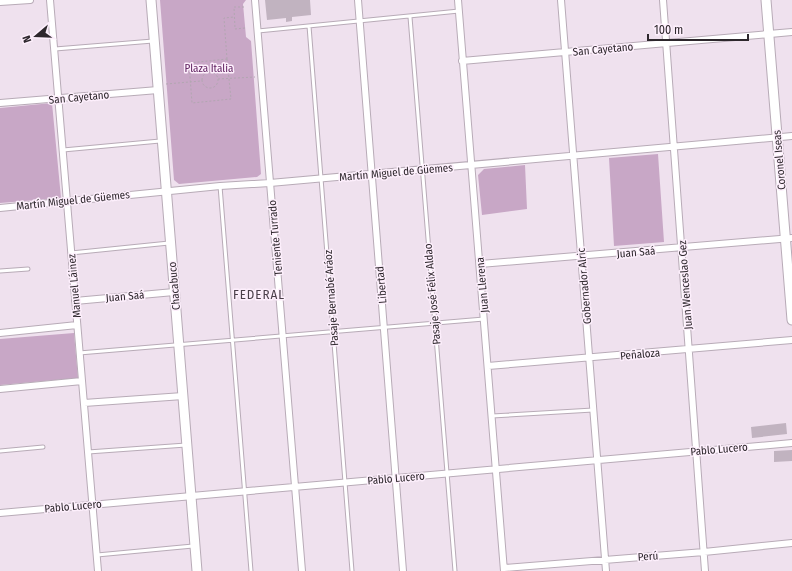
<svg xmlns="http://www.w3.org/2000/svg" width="792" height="571" font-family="'Fira Sans Condensed',sans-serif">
<rect width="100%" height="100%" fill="#efe1ee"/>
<path fill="#c8a7c6" d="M160,0H246L243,4L246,37L251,41L261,174L257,177L179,184L174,180Z
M52,103L61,198L0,203V108Z
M658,154L664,242L614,246L609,158Z
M525,165L527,209L482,215L478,175L484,169Z
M74,333L78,378L0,385V339Z"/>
<path fill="#c1b3c0" d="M265,0H310L311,15L292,17V21L286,22V18L267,20Z
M786,423L787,434L752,438L751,427Z
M792,450V461L774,462V451Z"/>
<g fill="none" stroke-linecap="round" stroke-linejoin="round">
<g stroke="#b8abb7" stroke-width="5">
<path id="lane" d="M410,17L455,571
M309,26L352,571
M258,31L459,11
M55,49L153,41
M63,150L160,141
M220,186L251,571
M71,253L169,243
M0,271L28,269
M79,353L484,319
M492,416L593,410
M0,451L43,447
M88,452L186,445
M97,555L193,546"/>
</g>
<g stroke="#b8abb7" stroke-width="8">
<path id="street" d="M50,0L98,571
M255,0L302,571
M358,0L403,571
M458,0L504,571
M561,0L606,571
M663,0L705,571
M0,2L30,0
M462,61L792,32
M0,103L158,90
M0,208L220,186L270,183L792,136
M480,264L792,238
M75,301L174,292
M0,333L77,325
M488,366L792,340
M0,389L82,381
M84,403L183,396
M0,513L792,443
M504,568L704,552L792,543"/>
</g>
<g stroke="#b8abb7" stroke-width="11">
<path id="secondary" d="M151,0L197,571
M766,0L792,320"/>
</g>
<path stroke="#b2a6b1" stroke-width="1" stroke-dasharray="2 2" stroke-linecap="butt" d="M244,7H234L235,29L245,28
M227,59L231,99L192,103L189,63Z
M227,59L224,18L234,17
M202 80a8 8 0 1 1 16 0a8 8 0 1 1-16 0Z
M218,79L255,77
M166,84L201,81"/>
<use href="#lane" stroke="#fff" stroke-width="3"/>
<use href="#street" stroke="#fff" stroke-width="6"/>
<use href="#secondary" stroke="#fff" stroke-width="9"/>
</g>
<g text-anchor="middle" stroke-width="3" stroke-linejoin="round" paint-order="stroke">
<g font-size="11" fill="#2d272c" stroke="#fdeffc">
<text transform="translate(603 49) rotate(-5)" y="4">San Cayetano</text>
<text transform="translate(79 97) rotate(-5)" y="4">San Cayetano</text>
<text transform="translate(779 160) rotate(-95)" y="4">Coronel Iseas</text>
<text transform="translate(396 172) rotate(-5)" y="4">Martín Miguel de Güemes</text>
<text transform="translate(73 200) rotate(-6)" y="4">Martín Miguel de Güemes</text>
<text transform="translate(275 238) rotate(-95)" y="4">Teniente Turrado</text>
<text transform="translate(636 252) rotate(-5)" y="4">Juan Saá</text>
<text transform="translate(381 285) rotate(-95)" y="4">Libertad</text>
<text transform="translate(482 285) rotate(-95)" y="4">Juan Llerena</text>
<text transform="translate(685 285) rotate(-94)" y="4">Juan Wenceslao Gez</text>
<text transform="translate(74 286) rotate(-95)" y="4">Manuel Láinez</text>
<text transform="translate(174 286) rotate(-95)" y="4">Chacabuco</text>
<text transform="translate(584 286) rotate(-95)" y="4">Gobernador Alric</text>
<text transform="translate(432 294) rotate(-95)" y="4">Pasaje José Félix Aldao</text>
<text transform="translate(125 296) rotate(-5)" y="4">Juan Saá</text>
<text transform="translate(331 298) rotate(-94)" y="4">Pasaje Bernabé Aráoz</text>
<text transform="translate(640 354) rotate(-5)" y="4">Peñaloza</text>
<text transform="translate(719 449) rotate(-5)" y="4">Pablo Lucero</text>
<text transform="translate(396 478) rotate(-5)" y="4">Pablo Lucero</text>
<text transform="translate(73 506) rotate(-5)" y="4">Pablo Lucero</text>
<text transform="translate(648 556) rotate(-4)" y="4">Perú</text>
</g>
<g font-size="11" fill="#622562" stroke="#fdeffc">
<text x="209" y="72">Plaza Italia</text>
</g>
<g font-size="13" letter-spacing="1" fill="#4b3f4a" stroke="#fdeffc">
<text x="259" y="299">FEDERAL</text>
</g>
</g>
<g transform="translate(36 36) rotate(251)" stroke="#fdeffc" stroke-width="3" paint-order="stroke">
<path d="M0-3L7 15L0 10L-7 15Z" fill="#2d272c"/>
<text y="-6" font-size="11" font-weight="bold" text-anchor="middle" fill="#2d272c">N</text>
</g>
<path d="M648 34v6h100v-6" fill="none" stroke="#2d272c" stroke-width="2"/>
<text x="654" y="34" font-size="12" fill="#2d272c" stroke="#fdeffc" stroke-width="3" paint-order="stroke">100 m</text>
</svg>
